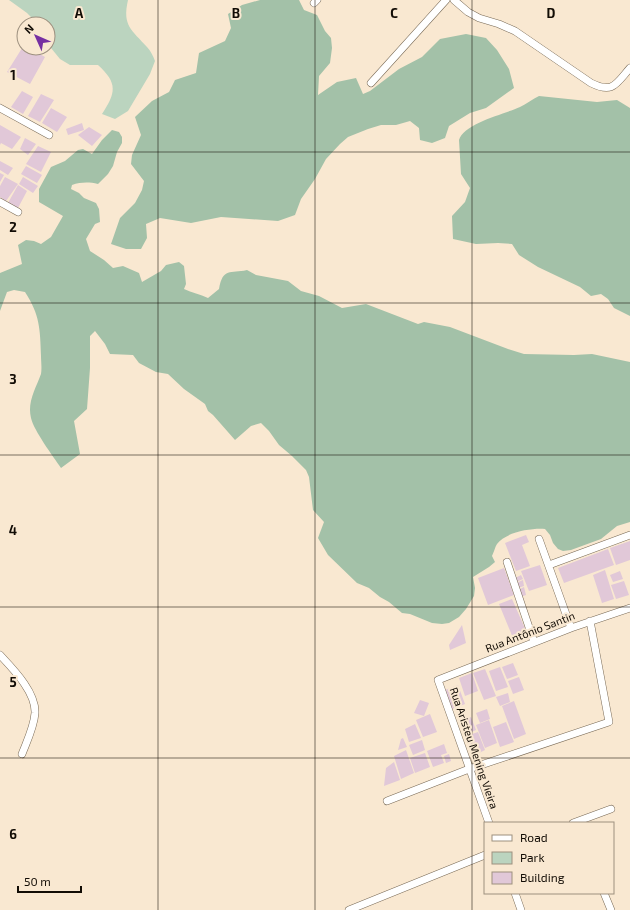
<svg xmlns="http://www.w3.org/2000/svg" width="630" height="910" font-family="'Exo 2',sans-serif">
<rect width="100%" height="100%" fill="#f9e8d1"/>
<path fill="#bbd4bf" d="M9,0H128C122,26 132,30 147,47C151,51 153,56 155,61L150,74L128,111L115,119L102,114C116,93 118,83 98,65H70L60,59L51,48L48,43V24H38L27,13Z"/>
<path fill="#a3c1a8" d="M260,0H299L304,10L317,15L325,31L331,38L332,48L330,63L319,76L318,95L337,82L356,78L363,94L370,91L399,69L422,57L440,39L466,34L486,38L497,50L509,69L514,88L486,108L470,113L449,126L445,138L432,143L420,140L419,128L410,121L396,125H381L368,129L348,137L340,144L326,159L315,179L301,199L295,215L278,221L221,217L191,223L160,218L146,224L147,238L141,249H126L111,244L120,218L135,203L142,190L144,181L131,164L132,155L141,135L135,117L152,101L169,92L175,80L196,73L199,53L225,41L231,28L228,14L242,5Z
M539,96L597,102L617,100L630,108V316L614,308L608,299L601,294L591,296L580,287L538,267L519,255L512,244L498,243L476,244L453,239L452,216L465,202L470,188L461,174L459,140C464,123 505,114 520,107C526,104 533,99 539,96Z
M112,130L119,132L122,137V143L117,152L113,166L108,174L98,184C89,182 81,182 72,185L71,189L79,193L84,198L96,203L99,209L100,222L95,224L86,239L90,251L104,260L113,268L123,266L139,273L142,282L161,271L166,265L179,262L184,266L186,284L184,289C192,293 200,294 208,298L219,289C223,267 230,274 247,270L256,275L288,281L301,291L319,296L342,308L366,304L418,324L424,322L450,327L508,349L524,354L574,355L592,354L630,362V522L617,526L601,539L571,550L563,551L558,549L553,543L550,535L545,529C531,528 506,532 497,544C495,547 494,552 492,556L495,562L489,567L473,577L475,588L474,596L466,609L459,617L449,623L442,624L432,623L410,614L402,613L389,602L380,597L369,588L357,583L328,555L318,538L324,522L313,510L309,477L306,470L292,456L279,445L269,431L261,423L251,426L235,440L213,415L208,411L205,404L184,389L168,374L156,372L139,363L133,355L110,354L105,344L95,331L90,336V368L87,409L74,421L80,454L61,468C53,456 34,431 31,418C27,402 36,388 41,374C42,368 41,361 41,356C40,329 40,315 25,292L14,290L7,292L0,311V273L22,264L18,245L26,240L34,241L41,244L51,237L63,216L39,202V189L51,167L65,161L78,150L83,149L92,154L102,140Z"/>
<path fill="#e1c8d8" d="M24,45V48H29L45,57L30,84L7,72Z
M22,91L33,97L23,114L11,107Z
M41,94L54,100L40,122L28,116Z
M51,108L67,117L57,132L42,123Z
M82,123L84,130L68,135L66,129Z
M0,125L21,137L12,149L1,143L0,145Z
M89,127L102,135L92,146L78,135Z
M25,138L36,144L28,155L20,149Z
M38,146L51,152L41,172L26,164Z
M0,161L13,168L8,175L0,170Z
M26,166L42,175L37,183L21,174Z
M0,173L4,175L0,182Z
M5,177L18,184L6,201L0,197V186Z
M23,177L38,186L33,193L19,184Z
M18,185L27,191L18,208L8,203Z
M526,535L529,542L522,545L530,566L516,571L505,543Z
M630,541V560L616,565L610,548Z
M608,549L614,565L564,583L558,568Z
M540,565L547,585L529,591L521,571Z
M504,568L514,595L488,605L478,578Z
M605,570L614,599L602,603L593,575Z
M620,571L623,579L613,582L610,575Z
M521,575L523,579L516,582L515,578Z
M523,580L524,586L518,588L516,583Z
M624,581L629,595L616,599L611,585Z
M524,587L526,595L520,597L518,590Z
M512,599L527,633L513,638L499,604Z
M462,625L466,643L450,650L449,645Z
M513,663L518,675L507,679L502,667Z
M500,667L508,687L496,691L489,671Z
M485,669L496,696L484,700L473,673Z
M472,673L478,691L465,696L459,678Z
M519,677L524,690L513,694L508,681Z
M458,685L465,704L452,709L445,690Z
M508,693L510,702L500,706L496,697Z
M420,700L429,703L424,716L414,713Z
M514,701L526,734L514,739L502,706Z
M487,709L490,719L480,723L476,713Z
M430,714L437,732L423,737L416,720Z
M471,717L476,730L464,735L460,722Z
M489,720L497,743L485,748L476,725Z
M506,722L514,742L500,747L493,727Z
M415,724L421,738L409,742L405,729Z
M478,732L485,750L479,753L476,747L470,749L466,736Z
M403,738L407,747L398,750L401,739Z
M422,740L425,750L413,755L409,745Z
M444,744L447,753L441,755L444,763L433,767L427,751Z
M406,750L414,773L401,779L394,756Z
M425,753L430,767L415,773L410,758Z
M449,754L451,761L446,763L444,756Z
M394,762L400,780L384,786L386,768Z"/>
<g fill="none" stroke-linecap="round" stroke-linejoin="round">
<g stroke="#786955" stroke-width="8">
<path id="street" d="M454,0L468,12L479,18L499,24L515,31L591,83C613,94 616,84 630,68
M314,3L317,0
M371,83L446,0
M0,108L49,135
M0,202L18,212
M539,539L571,628
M507,562L534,642
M549,565L630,535
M0,655C13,669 36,692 35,713C34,727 27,741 22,754
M387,801L469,769L609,722L590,621
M489,823L438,680L571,628L630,608
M573,823L611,809
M515,893L521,910
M604,893L611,910
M349,910L485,855"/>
</g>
<use href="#street" stroke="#fff" stroke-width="7"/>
</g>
<path fill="none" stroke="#120c05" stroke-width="1" stroke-opacity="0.55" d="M158,0V910M315,0V910M472,0V910M0,152H630M0,303H630M0,455H630M0,607H630M0,758H630"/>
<g text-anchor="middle" stroke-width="4" stroke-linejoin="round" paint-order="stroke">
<g font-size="11" fill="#120c05" stroke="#f9e8d1">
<text transform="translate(530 632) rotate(-21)" y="4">Rua Antônio Santin</text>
<text transform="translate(474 748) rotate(71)" y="4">Rua Aristeu Mening Vieira</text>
</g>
</g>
<g font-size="13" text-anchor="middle" font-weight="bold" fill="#120c05" stroke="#f9e8d1" stroke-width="4" stroke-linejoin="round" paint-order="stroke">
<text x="79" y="18">A</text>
<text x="236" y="18">B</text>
<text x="394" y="18">C</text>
<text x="551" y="18">D</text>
<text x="13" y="80">1</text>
<text x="13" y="232">2</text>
<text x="13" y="384">3</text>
<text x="13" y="535">4</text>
<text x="13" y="687">5</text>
<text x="13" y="839">6</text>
</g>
<rect x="484" y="822" width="130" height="72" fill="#f9e8d1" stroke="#9d907f"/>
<rect x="492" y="835" width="20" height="6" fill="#ffffff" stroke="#9d907f"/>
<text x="520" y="842" font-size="12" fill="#120c05">Road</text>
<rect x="492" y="852" width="20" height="12" fill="#bbd4bf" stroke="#9d907f"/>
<text x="520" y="862" font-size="12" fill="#120c05">Park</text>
<rect x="492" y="872" width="20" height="12" fill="#e1c8d8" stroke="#9d907f"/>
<text x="520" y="882" font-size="12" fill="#120c05">Building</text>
<g transform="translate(36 36) rotate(315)"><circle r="19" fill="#f9e8d1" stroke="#9d907f"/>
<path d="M0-3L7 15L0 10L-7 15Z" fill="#762fa2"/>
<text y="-6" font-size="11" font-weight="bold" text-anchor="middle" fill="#120c05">N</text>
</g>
<path d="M18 886v6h63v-6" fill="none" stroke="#120c05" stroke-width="2"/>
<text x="24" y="886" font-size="12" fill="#120c05" stroke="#f9e8d1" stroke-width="3" paint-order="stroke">50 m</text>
</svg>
